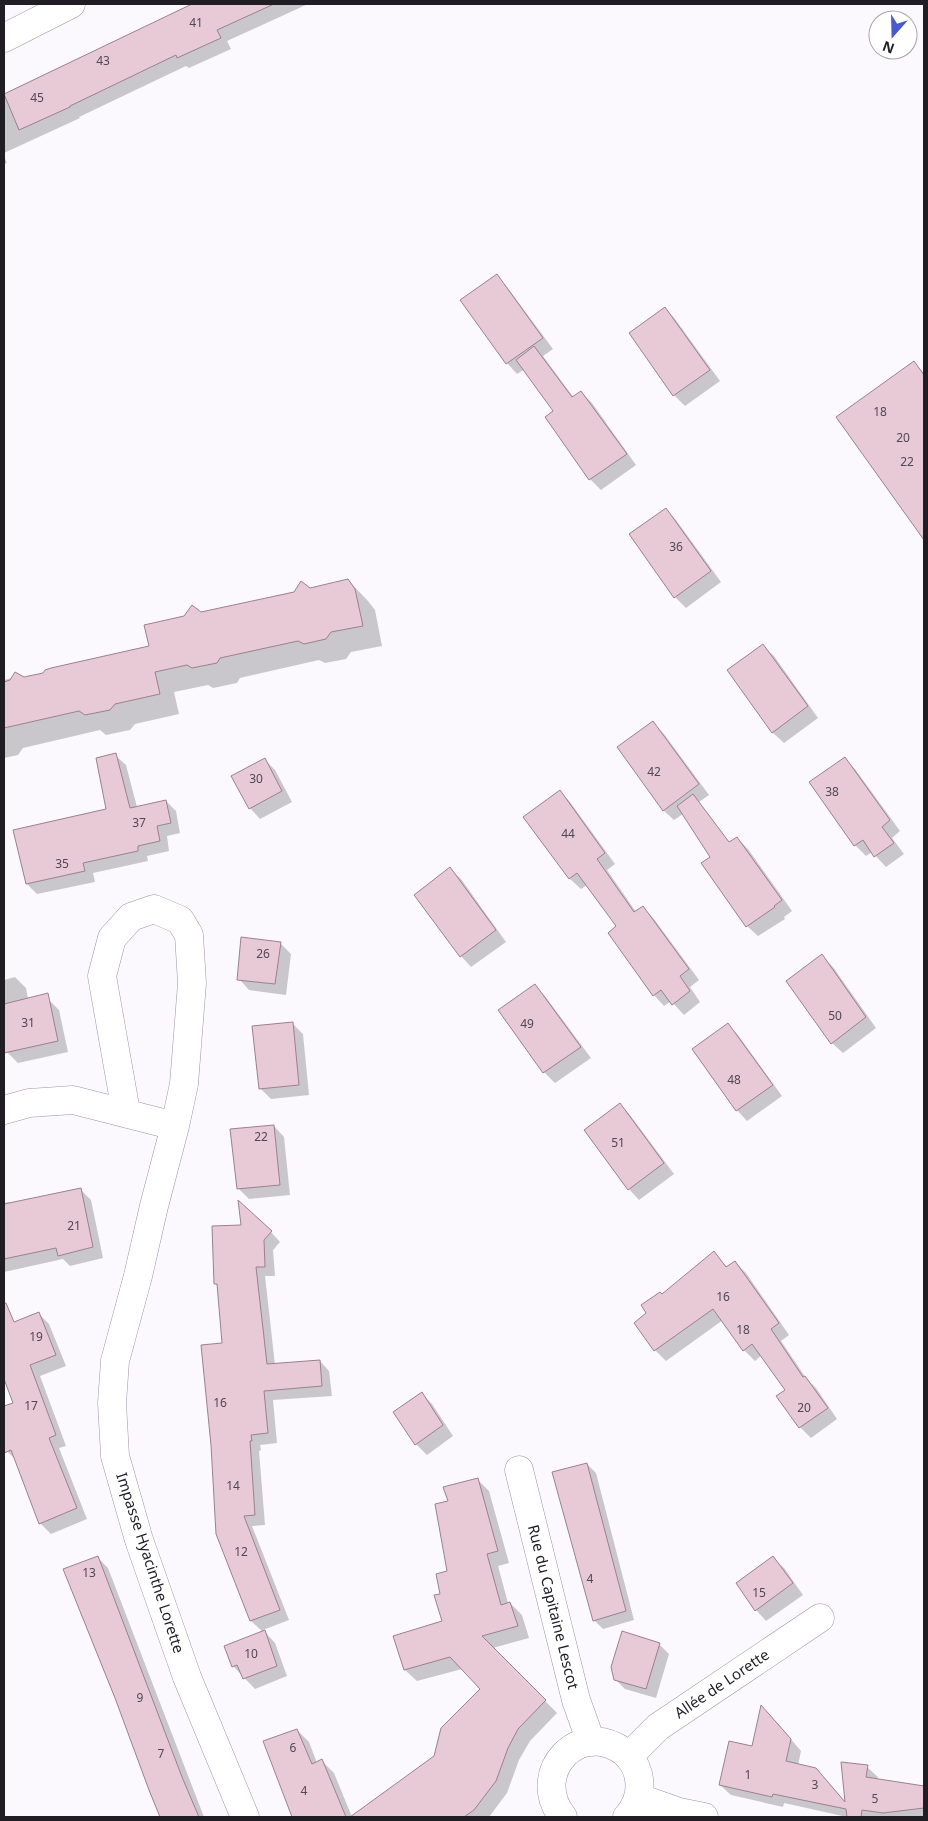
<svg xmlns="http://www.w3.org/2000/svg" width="928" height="1821" font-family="'Noto Sans',sans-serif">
<rect width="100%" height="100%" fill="#fcf9fe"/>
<path fill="#0003" d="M196,4H308L227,41L231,49L189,68L186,66L79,117L80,118L4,153V97L161,21V19Z
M4,156L7,163L4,164Z
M496,276L507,287L553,349L543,356L574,398L581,392L592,403L636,465L601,490L590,479L546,418L555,411L525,369L517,374L507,363Z
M665,308L675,319L720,381L685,406L674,395Z
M914,363L924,373V537L838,417Z
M666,510L676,520L721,582L686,608L675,597Z
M348,580L368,601L375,610L382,646L351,652L346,659L325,663L319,660L240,678L237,683L213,688L208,685L174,692L179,714L135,724L130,730L106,735L100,730L23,748L18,755L4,758V680L20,676L24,678L151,647L201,613Z
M763,646L774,656L818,718L784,743L773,733L729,671Z
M653,723L664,734L709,795L699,802L730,843L737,838L748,849L792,911L784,917L785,919L758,936L747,926L712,857L683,814L674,820L663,810Z
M115,755L126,765L137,807L166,801L176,811L180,833L167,836L169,851L147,856L148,861L93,873L95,882L37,894L27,884L108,810Z
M845,759L855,769L900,831L892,838L904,854L886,867L872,852L866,856L855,845Z
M265,760L275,770L292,802L260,819L250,808Z
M560,791L570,802L615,864L607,870L636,912L643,908L654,919L699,980L690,987L700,1002L684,1015L671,1001L664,1006L654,995L618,926L587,885L581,889L570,879L525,817Z
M450,869L461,879L506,942L471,967L461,956Z
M280,943L291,954L286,995L249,990L239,979Z
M822,956L833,967L876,1028L843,1053L832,1043Z
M15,977L26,988L28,999H48L59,1010L68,1052L18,1063L7,1052L5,1044L4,1045V980Z
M534,986L545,996L591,1058L555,1083L544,1072L500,1010Z
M292,1023L303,1034L309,1095L271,1099L260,1088Z
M728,1025L738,1035L782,1096L747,1121L737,1110Z
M620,1104L630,1115L674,1174L639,1200L629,1189Z
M274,1126L284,1137L290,1195L249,1199L238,1188Z
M81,1190L91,1200L103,1258L70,1266L63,1259L4,1272V1203L10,1202L13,1204Z
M271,1232L280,1242L273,1250L275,1276H265L275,1365L320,1361L329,1371L332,1396L273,1400L277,1443L260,1445L261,1450L259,1451L265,1525L252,1526L289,1620L263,1630L275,1643L287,1676L255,1689L233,1666L263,1632L251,1621L217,1534L224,1344L218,1286L215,1283Z
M714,1253L728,1268L735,1262L746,1273L789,1335L781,1341L806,1378L816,1388L837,1419L811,1438L800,1427L778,1396L787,1390L762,1355L755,1361L744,1350L723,1320L666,1361L655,1350L648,1314L662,1295Z
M39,1314L49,1324L66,1366L40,1376L66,1446L59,1448L87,1519L51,1534L40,1523L16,1460L7,1451L4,1442V1408L15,1403L4,1375V1327Z
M422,1394L432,1404L453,1436L427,1455L416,1444L395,1412Z
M587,1464L596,1473L634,1620L603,1629L594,1620Z
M477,1479L489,1491L509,1563L498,1566L508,1603H510L522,1615L529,1638L493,1648L557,1713L530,1741L519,1760L507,1793L489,1817H353L435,1757L482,1689L462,1669L417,1681L405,1670L444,1622L442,1595L449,1572L450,1502Z
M97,1557L108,1568L204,1817H162L65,1570Z
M773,1558L784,1568L803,1595L766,1621L756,1610Z
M659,1644L669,1654L656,1698L625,1689L615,1679Z
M772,1717L801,1751L798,1765L826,1780L847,1804L867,1767L878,1777L877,1780L924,1787V1817H847L784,1803L783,1807L731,1795L720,1785L753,1747Z
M297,1730L309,1742L317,1763L322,1761L334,1773L352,1817H294L265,1742Z"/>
<path fill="#e7cad6" stroke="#9b818c" d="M192,4H274L217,30L221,38L177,58L176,55L70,106V107L19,130L4,94Z
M497,274L543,338L506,364L460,300Z
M665,307L710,370L673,396L629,333Z
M534,346L572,397L581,391L627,454L589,480L545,417L553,411L516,360Z
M914,361L924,375V540L836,417Z
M666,508L711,571L674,598L629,534Z
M348,579L355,589L363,626L331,632L326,639L304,644L298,641L220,658L217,663L192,668L187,665L155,672L160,694L115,704L110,710L85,715L79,711L4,728V682L10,680L15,672L24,677L43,673L45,670L51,668L149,646L144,625L184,616L192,605L201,612L294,592L301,581L310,588Z
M763,644L808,706L772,733L727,670Z
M653,721L699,784L663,811L617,747Z
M116,753L130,808L166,800L171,823L157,826L160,841L138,846V851L83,863L85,871L26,884L13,830L106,809L96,758Z
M845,757L890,820L882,827L894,843L874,857L863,840L854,846L809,782Z
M265,758L282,791L249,809L231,776Z
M560,790L605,853L597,859L634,912L643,906L689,969L680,976L690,991L672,1005L661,990L653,996L608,933L616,926L577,873L569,879L523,817Z
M693,794L729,842L737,837L782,900L774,906L775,907L746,927L701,863L710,857L677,806Z
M450,867L496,930L460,957L414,895Z
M241,937L281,942L275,984L237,980Z
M822,954L866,1017L831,1044L786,981Z
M535,984L581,1047L543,1073L498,1010Z
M48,993L58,1041L4,1053V1004Z
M293,1022L299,1085L259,1089L252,1026Z
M728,1023L773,1085L736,1111L692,1049Z
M620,1103L664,1163L628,1190L584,1130Z
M274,1125L280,1185L237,1189L230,1129Z
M81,1188L93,1247L58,1256L56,1248L4,1259V1204Z
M238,1200L272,1231L264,1240L265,1267H256L267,1364L320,1360L322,1386L264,1391L268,1433L251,1435L252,1441H250L255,1515L244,1516L280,1610L250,1621L216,1534L211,1445L201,1345L222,1343L217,1284H214L212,1226L241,1225Z
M714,1251L726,1267L735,1261L779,1323L771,1329L803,1377L805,1376L828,1408L799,1428L776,1396L785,1390L752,1344L743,1351L713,1309L654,1351L634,1323L646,1313L641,1305L660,1292L662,1294Z
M4,1303H6L14,1322L39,1312L56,1355L30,1365L56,1435L49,1438L77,1508L39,1524L11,1450L4,1453V1406L13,1403L4,1379Z
M422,1392L443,1425L415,1445L393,1412Z
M587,1463L626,1611L593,1621L552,1472Z
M478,1478L498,1551L487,1554L501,1605L510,1602L518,1626L482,1636L546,1700L518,1729L508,1748L496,1781L474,1810L464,1817H350L434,1756L441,1728L480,1689L450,1657L404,1670L393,1636L442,1621L434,1595L440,1594L436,1574L447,1571L435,1504L448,1501L443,1487Z
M98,1556L182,1777L199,1817H160L149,1790L115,1698L63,1569Z
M773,1556L793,1583L755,1611L736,1583Z
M265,1630L277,1666L243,1679L237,1665L232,1667L224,1646Z
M622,1631L660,1643L646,1689L614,1680L611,1667Z
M761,1705L791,1739L786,1761L816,1768L845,1802L841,1762L868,1765L866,1777L924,1786V1808L883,1813L862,1810L861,1817H847L846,1809L773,1794L772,1797L719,1785L729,1741L752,1746Z
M297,1729L312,1764L322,1759L346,1817H292L263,1741Z"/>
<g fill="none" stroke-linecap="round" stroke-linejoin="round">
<g stroke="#9f93aa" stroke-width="29">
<path id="street" d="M4,38L71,4
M4,1110L29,1103L73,1100L175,1126
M126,1112L102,976L112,938L131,917L154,909L180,920L189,935L192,983L184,1084L175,1126L154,1206L138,1276L115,1361L112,1403L115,1456L139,1540L187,1677L245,1817
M519,1470L576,1700L591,1742
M629,1756L658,1727L820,1618
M639,1798L679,1812L704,1817
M563,1817C528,1773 580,1718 624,1752C631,1758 636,1766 638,1774C642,1790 638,1805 627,1817"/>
</g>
<use href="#street" stroke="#fff" stroke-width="28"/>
</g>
<g text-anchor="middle" stroke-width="4" stroke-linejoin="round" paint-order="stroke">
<g font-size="12" fill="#524851">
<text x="196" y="27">41</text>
<text x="103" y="65">43</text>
<text x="37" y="102">45</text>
<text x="880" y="416">18</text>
<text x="903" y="442">20</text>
<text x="907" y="466">22</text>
<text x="676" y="551">36</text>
<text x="654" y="776">42</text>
<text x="256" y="783">30</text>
<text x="832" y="796">38</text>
<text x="139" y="827">37</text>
<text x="568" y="838">44</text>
<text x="62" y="868">35</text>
<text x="263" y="958">26</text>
<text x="835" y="1020">50</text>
<text x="28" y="1027">31</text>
<text x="527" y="1028">49</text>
<text x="734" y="1084">48</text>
<text x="261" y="1141">22</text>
<text x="618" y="1147">51</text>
<text x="74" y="1230">21</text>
<text x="723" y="1301">16</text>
<text x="743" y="1334">18</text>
<text x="36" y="1341">19</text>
<text x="220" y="1407">16</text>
<text x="31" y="1410">17</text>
<text x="804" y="1412">20</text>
<text x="233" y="1490">14</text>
<text x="241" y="1556">12</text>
<text x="89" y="1577">13</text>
<text x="590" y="1583">4</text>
<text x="759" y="1597">15</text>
<text x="251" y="1658">10</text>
<text x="140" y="1702">9</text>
<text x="293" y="1752">6</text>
<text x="161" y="1758">7</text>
<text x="748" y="1779">1</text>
<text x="815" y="1789">3</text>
<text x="304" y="1795">4</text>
<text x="875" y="1803">5</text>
</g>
<g font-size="15" fill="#211d25" stroke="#fff">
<text transform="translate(150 1563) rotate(72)" y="5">Impasse Hyacinthe Lorette</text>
<text transform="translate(553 1607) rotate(76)" y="5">Rue du Capitaine Lescot</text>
<text transform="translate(722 1684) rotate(-34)" y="5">Allée de Lorette</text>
</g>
</g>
<rect width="928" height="1821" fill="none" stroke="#211d25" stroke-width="10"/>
<g transform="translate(893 35) rotate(200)"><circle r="24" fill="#ffffff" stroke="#a6a5a8"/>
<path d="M0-4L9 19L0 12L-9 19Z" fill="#4a59ce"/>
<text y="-8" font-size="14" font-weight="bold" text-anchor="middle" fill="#211d25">N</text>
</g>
</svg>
